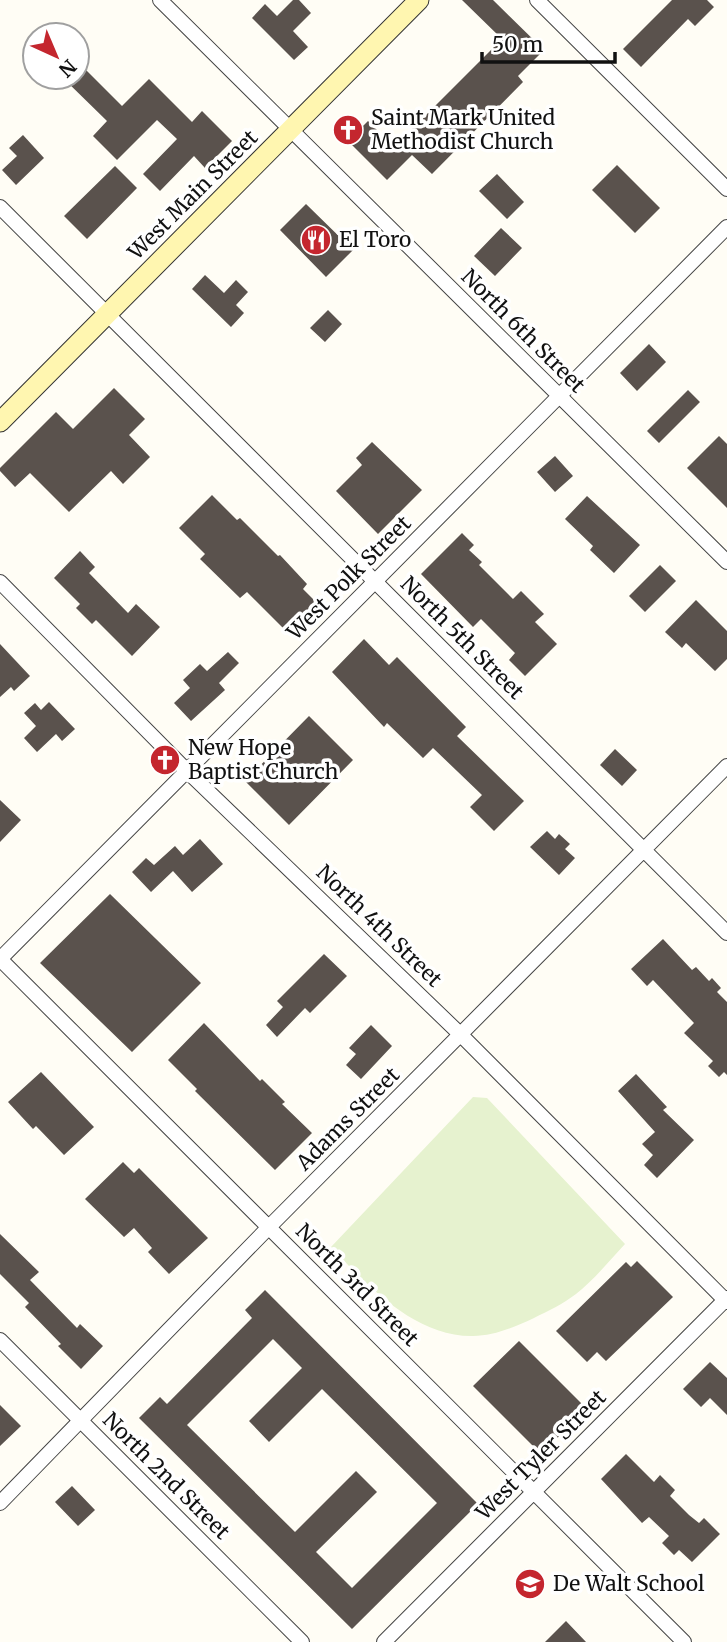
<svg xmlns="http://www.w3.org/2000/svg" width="727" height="1642" font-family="Merriweather,serif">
<rect width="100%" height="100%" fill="#fffdf5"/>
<path fill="#e6f2cf" d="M473,1097L487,1098L625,1244C609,1261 594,1280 576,1294C563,1304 548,1311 534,1318C515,1327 494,1336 473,1336C415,1337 368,1286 331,1247Z"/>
<path fill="#5a524d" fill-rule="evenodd" d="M293,0H299L311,13L293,31L308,47L294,60L252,18L265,4L277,16Z
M462,0H493L544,50L518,76L523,82L432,174L412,155L387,180L348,141L368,121L394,147L502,39Z
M672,0H707L714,7L695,26L688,19L641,67L623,49Z
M77,61L122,106L149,79L192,122L202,111L232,141L205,168L194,156L160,191L143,174L177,139L157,120L117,160L93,136L107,121L62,77H77Z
M23,135L44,158L16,185L2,170L17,156L9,148Z
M617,165L660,208L635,233L592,190Z
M115,166L137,188L87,239L64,216Z
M497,174L524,202L507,219L479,191Z
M306,204L353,250L326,277L280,230Z
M501,228L522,248L495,276L474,256Z
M205,275L224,293L236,280L248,292L236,305L244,313L231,327L192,289Z
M328,310L342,324L325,342L310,328Z
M649,344L666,362L637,391L620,373Z
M114,388L145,419L129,435L150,457L123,484L111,471L69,512L30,473L15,487L0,471V468L56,412L73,429Z
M688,390L700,402L659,443L647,431Z
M719,436L727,444V508L687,468Z
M372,442L422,490L378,534L336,491L362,465L356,458Z
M555,456L573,476L555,492L537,472Z
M212,495L237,520L240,518L278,556L280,555L307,584L303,589L317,603L287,632L247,592L240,598L200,559L205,554L179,528Z
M587,496L640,545L614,573L590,550L593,546L565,519Z
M462,533L474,545L469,550L482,562L479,565L513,599L521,591L544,614L535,622L557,644L525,676L509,660L515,653L481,619L473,627L421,574Z
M80,551L95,567L89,573L128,613L136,604L160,627L132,656L96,620L92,624L76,608L80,604L54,578Z
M660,565L676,581L645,612L629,596Z
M696,600L727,631V659L715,671L686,643L682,648L665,632Z
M364,639L389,665L397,657L466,727L457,736L524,801L494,831L470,807L482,795L433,748L423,758L387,723L384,727L332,672Z
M0,644L30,676L14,691L11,687L0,697Z
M228,652L239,663L219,683L225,690L191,721L174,703L190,688L183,680L200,664L207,671Z
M49,702L75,729L62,741L56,734L37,752L24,738L36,726L24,713L35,703L41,710Z
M309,716L353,760L289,825L245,781Z
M615,749L637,770L622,786L600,765Z
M0,800L21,820L0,842Z
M547,831L555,839L559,834L570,844L565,849L575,858L559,875L530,847Z
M200,839L223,864L192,892L173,871L151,892L132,872L146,858L154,865L175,846L183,855Z
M110,894L201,983L132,1052L40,963Z
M663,939L692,970L696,967L709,981L712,978L721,988L717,992L727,1002V1075L724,1072L719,1077L708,1066L713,1061L684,1033L694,1023L653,980L647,986L631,969Z
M324,954L347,976L310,1013L305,1008L277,1037L266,1025L283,1007L277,1001Z
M204,1023L260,1081L262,1079L285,1102L282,1104L312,1133L275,1170L195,1091L197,1089L168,1060Z
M371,1025L392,1046L361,1079L346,1065L356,1054L349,1048Z
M41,1072L94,1127L64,1155L36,1126L33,1129L8,1102Z
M636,1074L667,1107L663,1110L694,1140L657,1178L644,1165L653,1155L642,1144L655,1132L618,1091Z
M123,1162L134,1173L139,1168L208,1238L169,1274L148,1252L152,1248L134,1228L124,1237L85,1199Z
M0,1234L39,1272L30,1280L77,1328L80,1324L103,1346L81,1369L58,1346L61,1344L25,1307L29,1303L0,1274Z
M637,1261L673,1297L606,1361L597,1352L587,1362L556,1331L626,1262L631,1267Z
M265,1290L478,1504L352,1629L139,1418L160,1397L167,1404L252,1318L245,1310ZM273,1339L302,1368L249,1421L269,1442L322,1389L437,1503L352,1588L316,1552L377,1492L356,1471L295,1532L187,1425Z
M519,1341L587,1409L541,1454L473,1386Z
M710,1362L727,1378V1415L710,1398L701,1407L683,1389Z
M0,1405L21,1426L0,1446Z
M626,1454L654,1482L660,1475L675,1490L670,1496L689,1515L699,1523L704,1518L720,1534L692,1562L679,1550L674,1555L662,1543L669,1536L649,1517L642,1523L601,1479Z
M72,1486L95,1510L78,1526L55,1502Z
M566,1621L586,1642H545Z"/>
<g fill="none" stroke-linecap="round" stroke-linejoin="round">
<g stroke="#444" stroke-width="16">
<path id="minor" d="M160,0L727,562
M537,0L727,189
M0,207L727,933
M0,582L187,771L461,1035L727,1302
M0,959L727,227
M0,959L684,1642
M0,1340L302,1642
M0,1503L269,1227L727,766
M384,1642L727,1298"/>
</g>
<g stroke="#333" stroke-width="21">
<path id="secondary" d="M0,422L419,0"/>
</g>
<use href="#minor" stroke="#fff" stroke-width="14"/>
<use href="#secondary" stroke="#fff6b0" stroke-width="19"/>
</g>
<defs>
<g id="church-disc" transform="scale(1.575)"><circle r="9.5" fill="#c4262e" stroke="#fff"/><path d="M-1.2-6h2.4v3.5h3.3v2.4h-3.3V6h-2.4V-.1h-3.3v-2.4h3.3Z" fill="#fff"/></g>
<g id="restaurant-disc" transform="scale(1.575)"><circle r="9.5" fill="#c4262e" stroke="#fff"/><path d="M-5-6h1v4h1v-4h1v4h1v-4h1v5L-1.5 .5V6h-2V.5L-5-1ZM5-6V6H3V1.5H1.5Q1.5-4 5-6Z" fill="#fff"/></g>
<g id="school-disc" transform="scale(1.575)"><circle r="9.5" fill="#c4262e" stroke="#fff"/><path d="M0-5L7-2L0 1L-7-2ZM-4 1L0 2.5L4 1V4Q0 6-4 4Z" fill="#fff"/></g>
</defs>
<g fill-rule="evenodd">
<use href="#church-disc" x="348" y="130"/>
<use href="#restaurant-disc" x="316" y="240"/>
<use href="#church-disc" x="165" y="760"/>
<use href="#school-disc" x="530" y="1584"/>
</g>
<g text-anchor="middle" stroke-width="7" stroke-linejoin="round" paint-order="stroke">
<g font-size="21" fill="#111" stroke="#fff" text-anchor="start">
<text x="371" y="125">Saint Mark United<tspan x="371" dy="24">Methodist Church</tspan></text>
<text x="339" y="247">El Toro</text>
<text x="188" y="755">New Hope<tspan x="188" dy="24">Baptist Church</tspan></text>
<text x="553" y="1591">De Walt School</text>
</g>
<g font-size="21" fill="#111" stroke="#fff">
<text transform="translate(193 195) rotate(-45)" y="7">West Main Street</text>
<text transform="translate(523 331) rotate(45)" y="7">North 6th Street</text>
<text transform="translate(349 578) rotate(-45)" y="7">West Polk Street</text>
<text transform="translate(462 638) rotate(45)" y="7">North 5th Street</text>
<text transform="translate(379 926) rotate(44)" y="7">North 4th Street</text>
<text transform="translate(348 1119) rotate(-45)" y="7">Adams Street</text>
<text transform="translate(357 1285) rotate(45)" y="7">North 3rd Street</text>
<text transform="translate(541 1455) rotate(-45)" y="7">West Tyler Street</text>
<text transform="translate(166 1476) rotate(45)" y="7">North 2nd Street</text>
</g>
</g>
<g transform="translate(56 56) rotate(136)"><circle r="33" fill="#ffffff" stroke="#a0a0a0" stroke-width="2"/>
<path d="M0-5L12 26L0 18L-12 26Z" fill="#c4262e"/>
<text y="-10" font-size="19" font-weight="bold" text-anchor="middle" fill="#111111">N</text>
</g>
<path d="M482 52v10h133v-10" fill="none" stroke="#111111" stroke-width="3.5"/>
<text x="492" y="52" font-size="21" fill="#111111" stroke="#ffffff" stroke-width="5" paint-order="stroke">50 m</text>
</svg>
